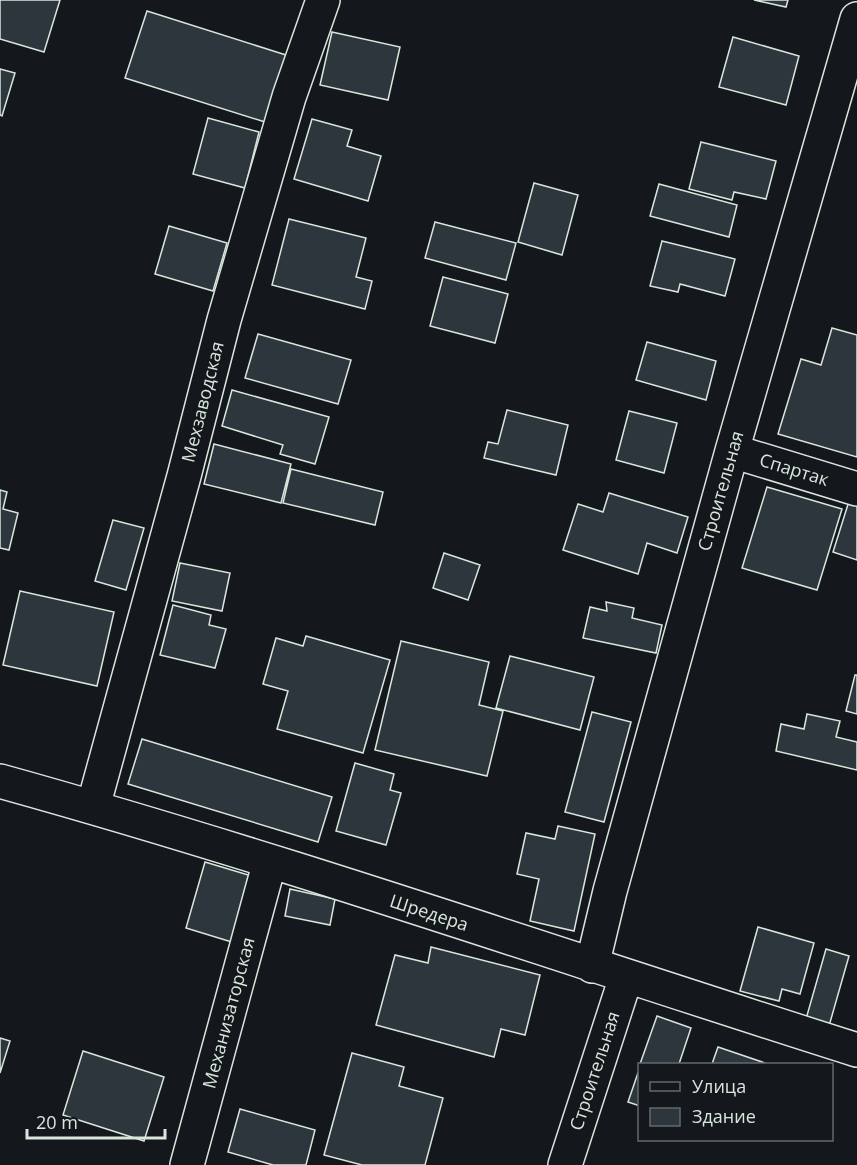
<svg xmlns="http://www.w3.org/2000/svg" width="857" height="1165" font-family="'Open Sans',sans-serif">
<rect width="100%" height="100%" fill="#14181c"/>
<path fill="#2c363c" stroke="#d8e6dc" stroke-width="1.5" d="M0,0H60L44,52L0,39Z
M754,0H788L786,7Z
M147,11L286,55L265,122L125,78Z
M332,32L400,47L388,100L320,85Z
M733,37L799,56L786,105L719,87Z
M0,69L15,73L2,116L0,115Z
M208,118L259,132L245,188L193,174Z
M312,119L352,130L347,146L381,156L368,201L294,179Z
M701,142L776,161L766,199L734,192L732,200L689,189Z
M534,183L578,195L562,255L518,242Z
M659,184L737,205L729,237L650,216Z
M289,219L366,238L356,277L372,281L365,309L272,285Z
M435,222L516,243L506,280L425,258Z
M169,226L227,243L213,291L155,274Z
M662,241L735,259L725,296L680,284L678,292L650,286Z
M443,277L508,294L495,343L430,326Z
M832,328L857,335V457L778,434L801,359L821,365Z
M258,334L351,360L338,404L245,378Z
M647,342L716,361L706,400L636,380Z
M232,390L329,417L315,464L280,454L283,445L222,426Z
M507,410L568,425L556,475L484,458L488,442L498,444Z
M629,411L677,423L664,473L616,460Z
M214,444L291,464L281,503L204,484Z
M291,469L383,492L375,525L283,503Z
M767,487L842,509L817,590L742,568Z
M0,490L7,492L3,509L18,513L9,550L0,548Z
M609,493L688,517L677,553L647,543L638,574L563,550L578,504L603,512Z
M850,498L857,500V560L833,552Z
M113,520L144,528L126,590L95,581Z
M444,553L480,565L468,600L433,588Z
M180,563L230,573L222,611L172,601Z
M20,591L114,612L97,686L3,665Z
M606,602L634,608L632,618L662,625L656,653L583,638L590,607L607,611Z
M173,605L211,615L209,625L226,629L215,668L160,655Z
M306,636L390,660L363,753L277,729L288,691L263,684L276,638L303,646Z
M401,641L489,662L479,705L503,711L487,776L375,750Z
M510,656L594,677L580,730L496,708Z
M855,675H857V714L846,711Z
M592,712L631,722L604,822L565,812Z
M807,714L840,721L836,737L857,742V770L776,751L781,724L804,729Z
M142,739L332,797L318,842L128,784Z
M355,763L394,774L390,790L401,793L386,845L336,831Z
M558,826L595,834L574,931L530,921L539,879L517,874L526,833L555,839Z
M205,862L255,877L235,943L186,928Z
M290,889L335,899L330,925L285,916Z
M758,927L814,943L800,994L782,989L779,1001L740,991Z
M431,947L540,975L525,1035L501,1029L494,1057L376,1025L395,955L428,963Z
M826,949L849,956L827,1033L804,1026Z
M657,1016L691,1028L679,1064H640Z
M0,1038L10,1041L0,1073Z
M718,1047L765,1063L764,1064H712Z
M83,1051L164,1077L144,1141L63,1115Z
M352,1053L404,1067L399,1086L443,1098L425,1165H362L324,1155Z
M640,1067V1106L628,1102Z
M240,1109L315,1130L306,1165H273L228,1152Z"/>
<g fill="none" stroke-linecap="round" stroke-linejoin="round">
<g stroke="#d8e6dc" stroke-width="36">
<path id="minor" d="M732,451L857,489
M0,781C288,861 572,960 857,1050
M93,807L184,476L224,320L289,97L323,0
M592,966L610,891L732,451L857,19
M187,1165L270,861
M565,1165L626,977"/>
</g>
<use href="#minor" stroke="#14181c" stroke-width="33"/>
</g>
<g text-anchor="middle" stroke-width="4.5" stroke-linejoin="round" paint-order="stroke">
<g font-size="18" fill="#d8e6dc" stroke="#14181c">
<text transform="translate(203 402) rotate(-76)" y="6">Мехзаводская</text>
<text transform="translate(794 470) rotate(17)" y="6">Спартак</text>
<text transform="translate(721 491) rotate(-74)" y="6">Строительная</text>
<text transform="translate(429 913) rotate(18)" y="6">Шредера</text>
<text transform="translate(229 1013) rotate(-75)" y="6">Механизаторская</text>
<text transform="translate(595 1071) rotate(-72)" y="6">Строительная</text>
</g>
</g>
<rect x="638" y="1063" width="195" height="78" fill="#14181c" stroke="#626a69" stroke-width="1.5"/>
<rect x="650" y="1082" width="30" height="9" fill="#14181c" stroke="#626a69" stroke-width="1.5"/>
<text x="692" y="1093" font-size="18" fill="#d8e6dc">Улица</text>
<rect x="650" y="1108" width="30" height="18" fill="#2c363c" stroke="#626a69" stroke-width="1.5"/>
<text x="692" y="1123" font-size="18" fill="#d8e6dc">Здание</text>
<path d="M27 1129v9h138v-9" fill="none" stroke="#d8e6dc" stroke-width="3"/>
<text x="36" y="1129" font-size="18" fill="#d8e6dc" stroke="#14181c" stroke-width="4.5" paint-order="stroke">20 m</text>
</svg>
